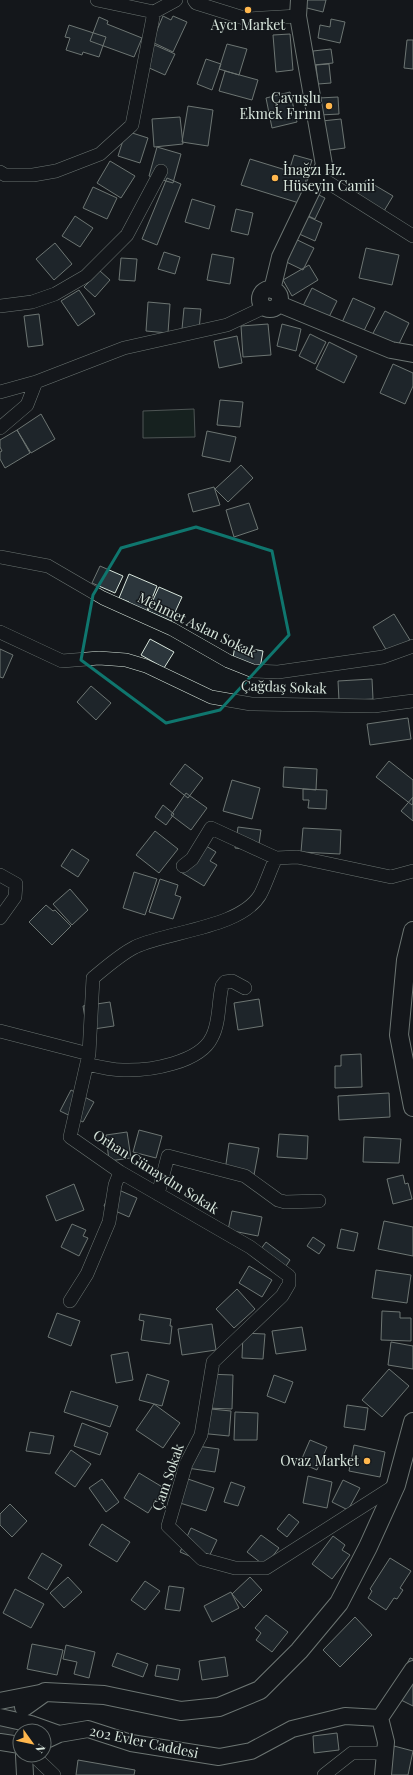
<svg xmlns="http://www.w3.org/2000/svg" width="413" height="1775" font-family="'Playfair Display',serif">
<rect width="100%" height="100%" fill="#14181c"/>
<path fill="#1a2d24" stroke="#939e99" d="M194,409L195,437L143,438V411Z"/>
<path fill="#2c363c" stroke="#d8e6dc" d="M300,0H326L323,12L299,6Z
M163,16L171,20L173,16L187,22L173,52L152,42Z
M99,17L108,21L107,24L142,38L134,57L90,41Z
M331,19L345,22L340,43L318,38L320,25L330,27Z
M69,25L106,37L99,57L83,52L82,55L66,50L70,38L65,37Z
M290,34L293,70L276,72L273,35Z
M407,40H413V69L404,68Z
M148,42L175,54L165,75L138,63Z
M227,44L247,49L239,75L219,69Z
M331,49L333,63L314,65L313,51Z
M206,59L221,64L212,90L197,84Z
M329,64L331,83L318,84L316,65Z
M225,71L258,80L252,100L219,91Z
M290,92L297,122L272,128L266,98Z
M338,97L339,114L320,115L319,98Z
M188,106L213,110L208,146L182,142Z
M180,117L183,144L154,147L152,119Z
M341,119L345,148L316,152L312,122Z
M126,131L148,138L140,163L118,156Z
M157,147L181,154L173,183L149,176Z
M294,155L312,160L299,203L241,185L250,159L289,171Z
M110,161L135,176L121,198L97,183Z
M167,178L181,184L157,245L142,239Z
M366,180L393,196L381,216L355,200Z
M93,187L117,198L107,219L83,208Z
M315,193L325,198L315,219L304,214Z
M192,199L215,206L209,229L185,222Z
M236,209L253,213L248,235L231,231Z
M296,211L322,223L315,241L288,229Z
M75,216L93,228L80,247L62,236Z
M285,234L314,248L303,270L274,256Z
M55,243L72,264L54,280L36,259Z
M366,248L399,255L392,285L359,278Z
M164,252L180,257L175,274L158,269Z
M212,254L234,258L230,284L207,280Z
M121,258L137,259L135,281L119,280Z
M309,265L318,280L292,296L283,280Z
M100,271L110,280L95,297L84,287Z
M312,288L337,301L326,323L301,310Z
M79,290L95,314L78,326L61,301Z
M353,298L375,308L361,337L340,327Z
M148,302L170,304L168,333L146,331Z
M184,308L201,309L199,330L182,329Z
M385,311L409,323L397,348L372,335Z
M39,314L43,345L28,347L24,316Z
M268,324L271,355L243,357L241,326Z
M282,324L301,329L296,351L277,346Z
M310,334L326,342L315,364L299,356Z
M237,336L242,363L219,368L214,341Z
M329,342L357,356L344,383L316,369Z
M393,364L413,373V386L405,404L380,393Z
M220,400L243,402L240,427L217,425Z
M41,414L55,439L31,453L17,430Z
M17,430L30,453L5,468L0,459V452L2,451L0,447V440Z
M207,431L236,437L230,462L202,456Z
M241,465L253,478L228,502L215,489Z
M214,487L220,505L193,512L188,494Z
M249,503L258,529L234,537L226,510Z
M100,566L123,576L115,593L92,583Z
M129,574L157,586L146,613L128,605L129,602L119,598Z
M159,587L182,597L171,621L148,611Z
M394,614L410,640L388,653L373,627Z
M150,639L174,652L164,668L141,655Z
M235,646L263,651L259,674L231,669Z
M0,649L13,655L3,678L0,677Z
M372,679L373,699L339,701L338,681Z
M91,686L111,703L96,720L77,702Z
M408,718L411,739L370,745L367,724Z
M389,761L413,780V803L412,805L376,777Z
M185,764L203,778L188,798L170,784Z
M284,767L317,769L316,790L283,787Z
M232,780L260,788L252,819L223,811Z
M303,789L327,790L326,809L308,808L309,800H303Z
M186,793L207,808L191,830L171,815Z
M413,797V821L401,811Z
M163,805L174,814L166,825L155,817Z
M238,827L261,830L258,851L235,848Z
M303,828L341,830L340,854L301,852Z
M155,831L178,849L159,873L136,855Z
M198,841L216,852L210,861L217,865L204,886L179,871Z
M72,849L89,860L78,877L61,866Z
M134,872L157,879L145,915L123,908Z
M160,879L178,885L175,895L181,897L173,919L149,912Z
M70,889L88,910L72,925L53,904Z
M46,905L53,911L55,910L71,926L52,945L29,922Z
M259,999L263,1026L238,1030L234,1003Z
M110,1002L114,1026L87,1030L83,1006Z
M361,1054L362,1087L335,1088V1066H341V1055Z
M71,1090L94,1102L83,1122L60,1111Z
M389,1093L390,1117L339,1120L338,1096Z
M139,1130L162,1136L156,1158L133,1152Z
M127,1132L131,1158L109,1161L106,1135Z
M279,1134L308,1136L307,1159L277,1157Z
M364,1137L401,1139L399,1163L363,1162Z
M229,1143L259,1148L254,1175L225,1171Z
M403,1175L405,1184L408,1183L412,1199L393,1204L387,1179Z
M74,1184L84,1210L56,1221L46,1196Z
M112,1187L137,1198L129,1217L104,1206Z
M232,1211L262,1217L258,1236L228,1230Z
M384,1221L413,1227V1256L378,1249Z
M72,1224L86,1230L83,1236L88,1238L79,1256L61,1247Z
M341,1229L358,1233L354,1251L337,1248Z
M313,1237L325,1245L319,1254L307,1246Z
M266,1242L290,1260L280,1275L255,1257Z
M249,1266L272,1280L262,1297L239,1283Z
M376,1270L411,1275L407,1303L372,1298Z
M237,1289L255,1309L234,1328L216,1309Z
M382,1311L400,1312V1318H411V1341L381,1340Z
M57,1313L80,1321L71,1346L48,1337Z
M140,1314L171,1319L170,1326H172L170,1344L141,1340L144,1321L139,1320Z
M212,1324L216,1350L182,1355L178,1329Z
M302,1327L306,1350L276,1354L272,1331Z
M243,1333L265,1334L263,1359L242,1358Z
M391,1342L413,1346V1369L388,1365Z
M128,1352L133,1380L116,1383L111,1355Z
M389,1369L409,1386L382,1417L362,1400Z
M147,1374L169,1381L162,1406L139,1400Z
M207,1374L233,1375L232,1409L206,1408Z
M274,1375L293,1382L285,1403L267,1396Z
M71,1391L118,1406L110,1427L64,1412Z
M154,1404L180,1423L163,1448L136,1430Z
M347,1405L368,1408L365,1430L344,1427Z
M201,1408L231,1411L229,1436L199,1433Z
M235,1412L258,1413L257,1440H234Z
M82,1423L108,1433L100,1455L74,1446Z
M30,1432L54,1436L50,1454L26,1451Z
M310,1440L327,1447L317,1470L300,1463Z
M190,1445L219,1449L215,1472L187,1468Z
M354,1445L385,1452L380,1477L349,1471Z
M71,1450L91,1464L75,1487L55,1473Z
M139,1473L164,1488L148,1513L124,1498Z
M308,1476L332,1482L327,1508L303,1503Z
M102,1479L119,1502L106,1512L89,1488Z
M188,1479L214,1488L206,1511L180,1503Z
M343,1480L360,1488L348,1510L332,1502Z
M231,1482L245,1487L238,1506L224,1502Z
M10,1504L27,1521L12,1537L0,1525V1514Z
M289,1514L299,1522L287,1537L277,1529Z
M102,1524L130,1542L117,1562L89,1545Z
M191,1528L217,1540L206,1563L180,1552Z
M261,1535L279,1548L265,1566L247,1552Z
M333,1536L345,1545L342,1550L350,1555L332,1579L312,1564Z
M42,1553L62,1565L47,1590L28,1578Z
M390,1558L411,1571L400,1588L403,1590L397,1599L394,1598L386,1610L368,1598L372,1591L370,1589Z
M68,1577L82,1592L64,1608L50,1593Z
M250,1577L262,1590L244,1608L232,1594Z
M145,1581L160,1591L145,1610L131,1600Z
M169,1586L184,1588L180,1611L165,1609Z
M15,1589L44,1604L31,1628L3,1613Z
M231,1592L239,1608L212,1622L204,1606Z
M266,1615L288,1632L272,1652L256,1640L261,1633L255,1628Z
M355,1617L372,1635L340,1667L323,1650Z
M32,1644L63,1650L57,1675L27,1669Z
M66,1645L95,1652L89,1678L74,1674L77,1662L63,1659Z
M117,1653L148,1664L143,1677L112,1666Z
M225,1657L228,1676L202,1680L199,1661Z
M410,1658L413,1659V1706L391,1695Z
M157,1665L180,1669L178,1680L155,1676Z
M337,1733L339,1750L314,1753L313,1736Z
M394,1746L413,1751L408,1775H387Z
M78,1760L135,1770L134,1775H76Z"/>
<g fill="none" stroke-linecap="round" stroke-linejoin="round">
<path stroke="#313739" stroke-width="18" stroke-dasharray="18 9" stroke-linecap="butt" d="M0,1741L7,1726L22,1709"/>
<g stroke="#d8e6dc" stroke-width="14">
<path id="minor" d="M97,0L154,12
M194,0L196,3L247,19L298,16
M154,12L176,0
M0,172L5,175H33L56,171L100,154L132,125L154,12
M318,176L413,236
M0,306L32,302L55,294L86,276L127,235L161,171
M0,392L36,382L124,348L227,325L265,307
M0,428L27,405L36,382
M0,557L48,566L103,598L172,629L228,661L253,671L278,672L383,657L413,646
M0,632L62,661L99,658L126,660L146,666L211,697L251,704L374,706L413,701
M276,858C270,870 266,884 260,895C240,928 169,931 135,947C121,954 105,968 93,978L89,1054L70,1137L120,1172L250,1247L289,1276V1284L282,1296L213,1362L201,1435L186,1464L168,1526L202,1559L235,1568H266L396,1485
M276,858L297,857L391,877L413,871
M183,866L192,859L211,828L276,858
M0,875L16,884L15,897L0,918
M0,1031L89,1054
M87,1064C99,1067 111,1070 123,1070C149,1071 200,1063 212,1037C220,1022 218,1002 222,986L225,982L232,981L245,988
M158,1194L168,1156L245,1176L278,1200L285,1202L319,1201
M70,1301L87,1274L109,1222L115,1185L120,1172
M33,1755L54,1775
M324,1775L352,1753H385"/>
</g>
<g stroke="#d8e6dc" stroke-width="18">
<path id="tertiary" d="M260 299a10 10 0 1 1 20 0a10 10 0 1 1-20 0Z
M272,290L280,257L324,165L298,16L299,0
M279,304L391,350L413,354
M0,1701L45,1692
M0,1717L31,1724L59,1734
M380,1718L413,1669
M44,1741L59,1734L88,1729L131,1743L219,1757L251,1751L292,1729L345,1716L380,1718L386,1742L383,1775
M0,1742L20,1745
M24,1755L25,1775"/>
</g>
<g stroke="#d8e6dc" stroke-width="20">
<path id="secondary" d="M413,931L406,960L399,1035L413,1107
M24,1707L45,1692L104,1695L181,1711L219,1707L260,1690L299,1651L339,1603L368,1547L396,1485L413,1422"/>
</g>
<use href="#minor" stroke="#14181c" stroke-width="13"/>
<use href="#tertiary" stroke="#14181c" stroke-width="16"/>
<use href="#secondary" stroke="#14181c" stroke-width="18"/>
</g>
<path d="M0 0H413V1775H0ZM196,527L272,551L289,635L220,710L166,723L81,660L93,595L121,548Z" fill="#14181c" fill-opacity=".55" fill-rule="evenodd"/>
<path fill="none" stroke="#0f766e" stroke-width="3" stroke-linejoin="round" d="M196,527L272,551L289,635L220,710L166,723L81,660L93,595L121,548Z"/>
<g fill="#ffb74d" stroke="#14181c" stroke-width="1.5">
<circle cx="248" cy="10" r="4"/>
<circle cx="329" cy="106" r="4"/>
<circle cx="275" cy="178" r="4"/>
<circle cx="367" cy="1461" r="4"/>
</g>
<g text-anchor="middle" stroke-width="3" stroke-linejoin="round" paint-order="stroke">
<g font-size="14" fill="#d8e6dc" stroke="#14181c" text-anchor="end">
<text x="248" y="30" text-anchor="middle">Aycı Market</text>
<text x="321" y="103">Çavuşlu<tspan x="321" dy="16">Ekmek Fırını</tspan></text>
<text x="283" y="175" text-anchor="start">İnağzı Hz.<tspan x="283" dy="16">Hüseyin Camii</tspan></text>
<text x="359" y="1466">Ovaz Market</text>
</g>
<g font-size="14" fill="#d8e6dc" stroke="#14181c">
<text transform="translate(197 625) rotate(26)" y="5">Mehmet Aslan Sokak</text>
<text transform="translate(284 687) rotate(2)" y="5">Çağdaş Sokak</text>
<text transform="translate(156 1172) rotate(32)" y="5">Orhan Günaydın Sokak</text>
<text transform="translate(168 1477) rotate(-71)" y="5">Çam Sokak</text>
<text transform="translate(144 1742) rotate(12)" y="5">202 Evler Caddesi</text>
</g>
</g>
<g transform="translate(32 1743) rotate(123)"><circle r="19" fill="#14181c" stroke="#626a69"/>
<path d="M0-3L7 15L0 10L-7 15Z" fill="#ffb74d"/>
<text y="-6" font-size="11" font-weight="bold" text-anchor="middle" fill="#d8e6dc">N</text>
</g>
</svg>
